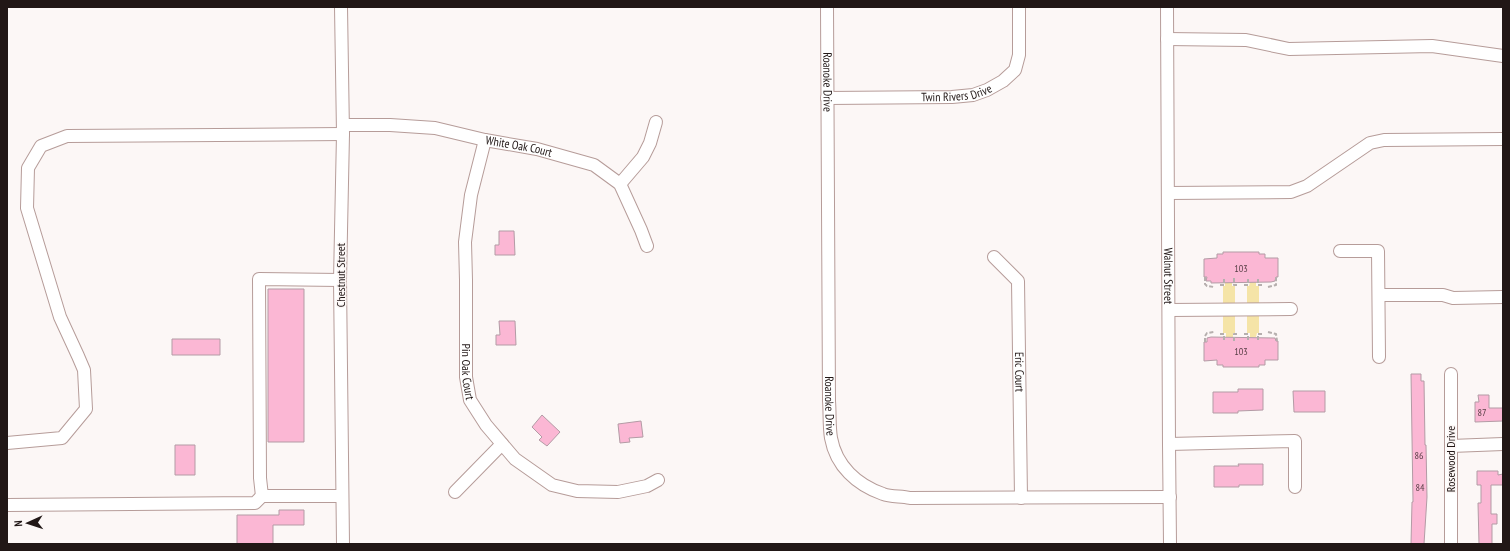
<svg xmlns="http://www.w3.org/2000/svg" width="1510" height="551" font-family="'PT Sans Narrow',sans-serif">
<rect width="100%" height="100%" fill="#fcf7f6"/>
<path fill="#f5e4a7" d="M1225,282H1232V286H1235V303H1223V286H1225Z
M1250,282H1256V286H1259V303H1247V286H1249Z
M1223,316H1235V333H1233V337H1226V333H1223Z
M1247,316H1259V333H1257L1256,337H1250V333H1247Z"/>
<path fill="#fbb7d4" stroke="#b39ba5" d="M499,231H514L515,255H495V245H499Z
M1223,252H1259V254H1265V258H1278V277H1276L1275,281L1271,282L1211,283V281H1206L1207,277H1204V259L1217,258V254H1223Z
M268,289H304V442H268Z
M499,321H515L516,345H496V335H500Z
M1211,337L1275,338L1276,341H1278V360H1265V365H1259V367H1223V365H1217V360L1204,361V342H1207V338Z
M172,339H220V355H172Z
M1411,374H1421V381H1424L1425,445H1426L1427,497L1424,544H1411L1412,502H1413Z
M1238,389H1263V410L1238,411V413H1213V392H1238Z
M1293,391H1325V412H1294Z
M1478,395H1489V408H1503V421L1475,422V402H1479Z
M542,415L560,432L547,446L539,440L542,437L532,427Z
M641,421L643,437L629,438L630,442L620,443L618,424Z
M175,445H195V475H175Z
M1238,464H1263V485H1239V487H1214V466H1239Z
M1477,471H1498V475L1503,474V485H1491V514H1497V524H1492V544H1479L1478,503H1481V485H1477Z
M279,510H304V525H273V544H237V515H279Z"/>
<g fill="none" stroke-linecap="round" stroke-linejoin="round">
<g stroke="#b69c99" stroke-width="14">
<g id="minor">
<path d="M341,7L343,134L340,280L343,544"/>
<path id="s1" d="M827,7L829,401C830,413 829,426 831,438C836,466 857,485 883,494C891,497 901,496 910,498L1170,497"/>
<path id="s2" d="M1167,7L1169,444L1170,544"/>
<path d="M1167,39L1246,40L1289,49L1432,46L1503,56"/>
<path id="s3" d="M827,98L952,97L973,95L987,90L1003,81L1015,70L1019,55V7"/>
<path id="s4" d="M343,125H390L435,128L485,140L537,149L594,165L620,184L641,230L647,246"/>
<path id="s5" d="M485,140L471,195L465,242L466,280V377L470,400L486,425L515,459L552,485L577,491L618,492L647,486L658,480"/>
<path d="M620,184L643,157L650,143L656,122"/>
<path d="M1168,193L1291,192L1307,186L1370,143L1384,140L1503,139"/>
<path d="M1340,251H1378L1379,357"/>
<path id="s6" d="M994,257L1018,281L1021,498"/>
<path d="M1379,295H1443L1453,298L1503,297"/>
<path d="M1169,310L1291,309"/>
<path d="M1451,374V544"/>
<path d="M7,443L62,438L86,409L84,370L78,356L60,317L27,208L28,168L41,146L67,136L343,134"/>
<path d="M1169,444L1295,441V487"/>
<path d="M1451,446L1503,444"/>
<path d="M455,492L502,444"/>
<path d="M262,496L260,478L259,279L340,280"/>
<path d="M7,505L255,503L262,496H342"/>
</g>
</g>
<path stroke="#b6afae" stroke-width="2" stroke-dasharray="4 2" stroke-linecap="butt" d="M1205,277V284L1207,286L1214,287
M1234,278V285H1238
M1258,279V285H1262
M1220,285H1224V279
M1244,285H1248V278
M1268,287L1276,285V277
M1268,332L1276,334L1277,341
M1220,334H1224V340
M1244,334H1248V341
M1258,340V334H1262
M1234,341V334H1238
M1205,342V336L1207,333L1214,332"/>
<use href="#minor" stroke="#fff" stroke-width="12"/>
</g>
<g text-anchor="middle" stroke-width="3" stroke-linejoin="round" paint-order="stroke">
<g font-size="10" fill="#583f46">
<text x="1241" y="272">103</text>
<text x="1241" y="355">103</text>
<text x="1482" y="416">87</text>
<text x="1419" y="459">86</text>
<text x="1420" y="491">84</text>
</g>
<g font-size="12" fill="#211716" stroke="#fcf7f6">
<text dy="4" stroke="none"><textPath href="#s1" startOffset="75">Roanoke Drive</textPath></text>
<text dy="4" stroke="none"><textPath href="#s3" startOffset="130">Twin Rivers Drive</textPath></text>
<text dy="4" stroke="none"><textPath href="#s4" startOffset="178">White Oak Court</textPath></text>
<text transform="translate(341 275) rotate(-90)" y="4">Chestnut Street</text>
<text dy="4" stroke="none"><textPath href="#s2" startOffset="269">Walnut Street</textPath></text>
<text dy="4" stroke="none"><textPath href="#s5" startOffset="234">Pin Oak Court</textPath></text>
<text dy="4" stroke="none"><textPath href="#s6" startOffset="125">Eric Court</textPath></text>
<text dy="4" stroke="none"><textPath href="#s1" startOffset="399">Roanoke Drive</textPath></text>
<text transform="translate(1451 459) rotate(-90)" y="4">Rosewood Drive</text>
</g>
</g>
<rect width="1510" height="551" fill="none" stroke="#211716" stroke-width="16"/>
<g transform="translate(28 523) rotate(267)" stroke="#fcf7f6" stroke-width="3" paint-order="stroke">
<path d="M0-3L7 15L0 10L-7 15Z" fill="#211716"/>
<text y="-6" font-size="11" font-weight="bold" text-anchor="middle" fill="#211716">N</text>
</g>
</svg>
